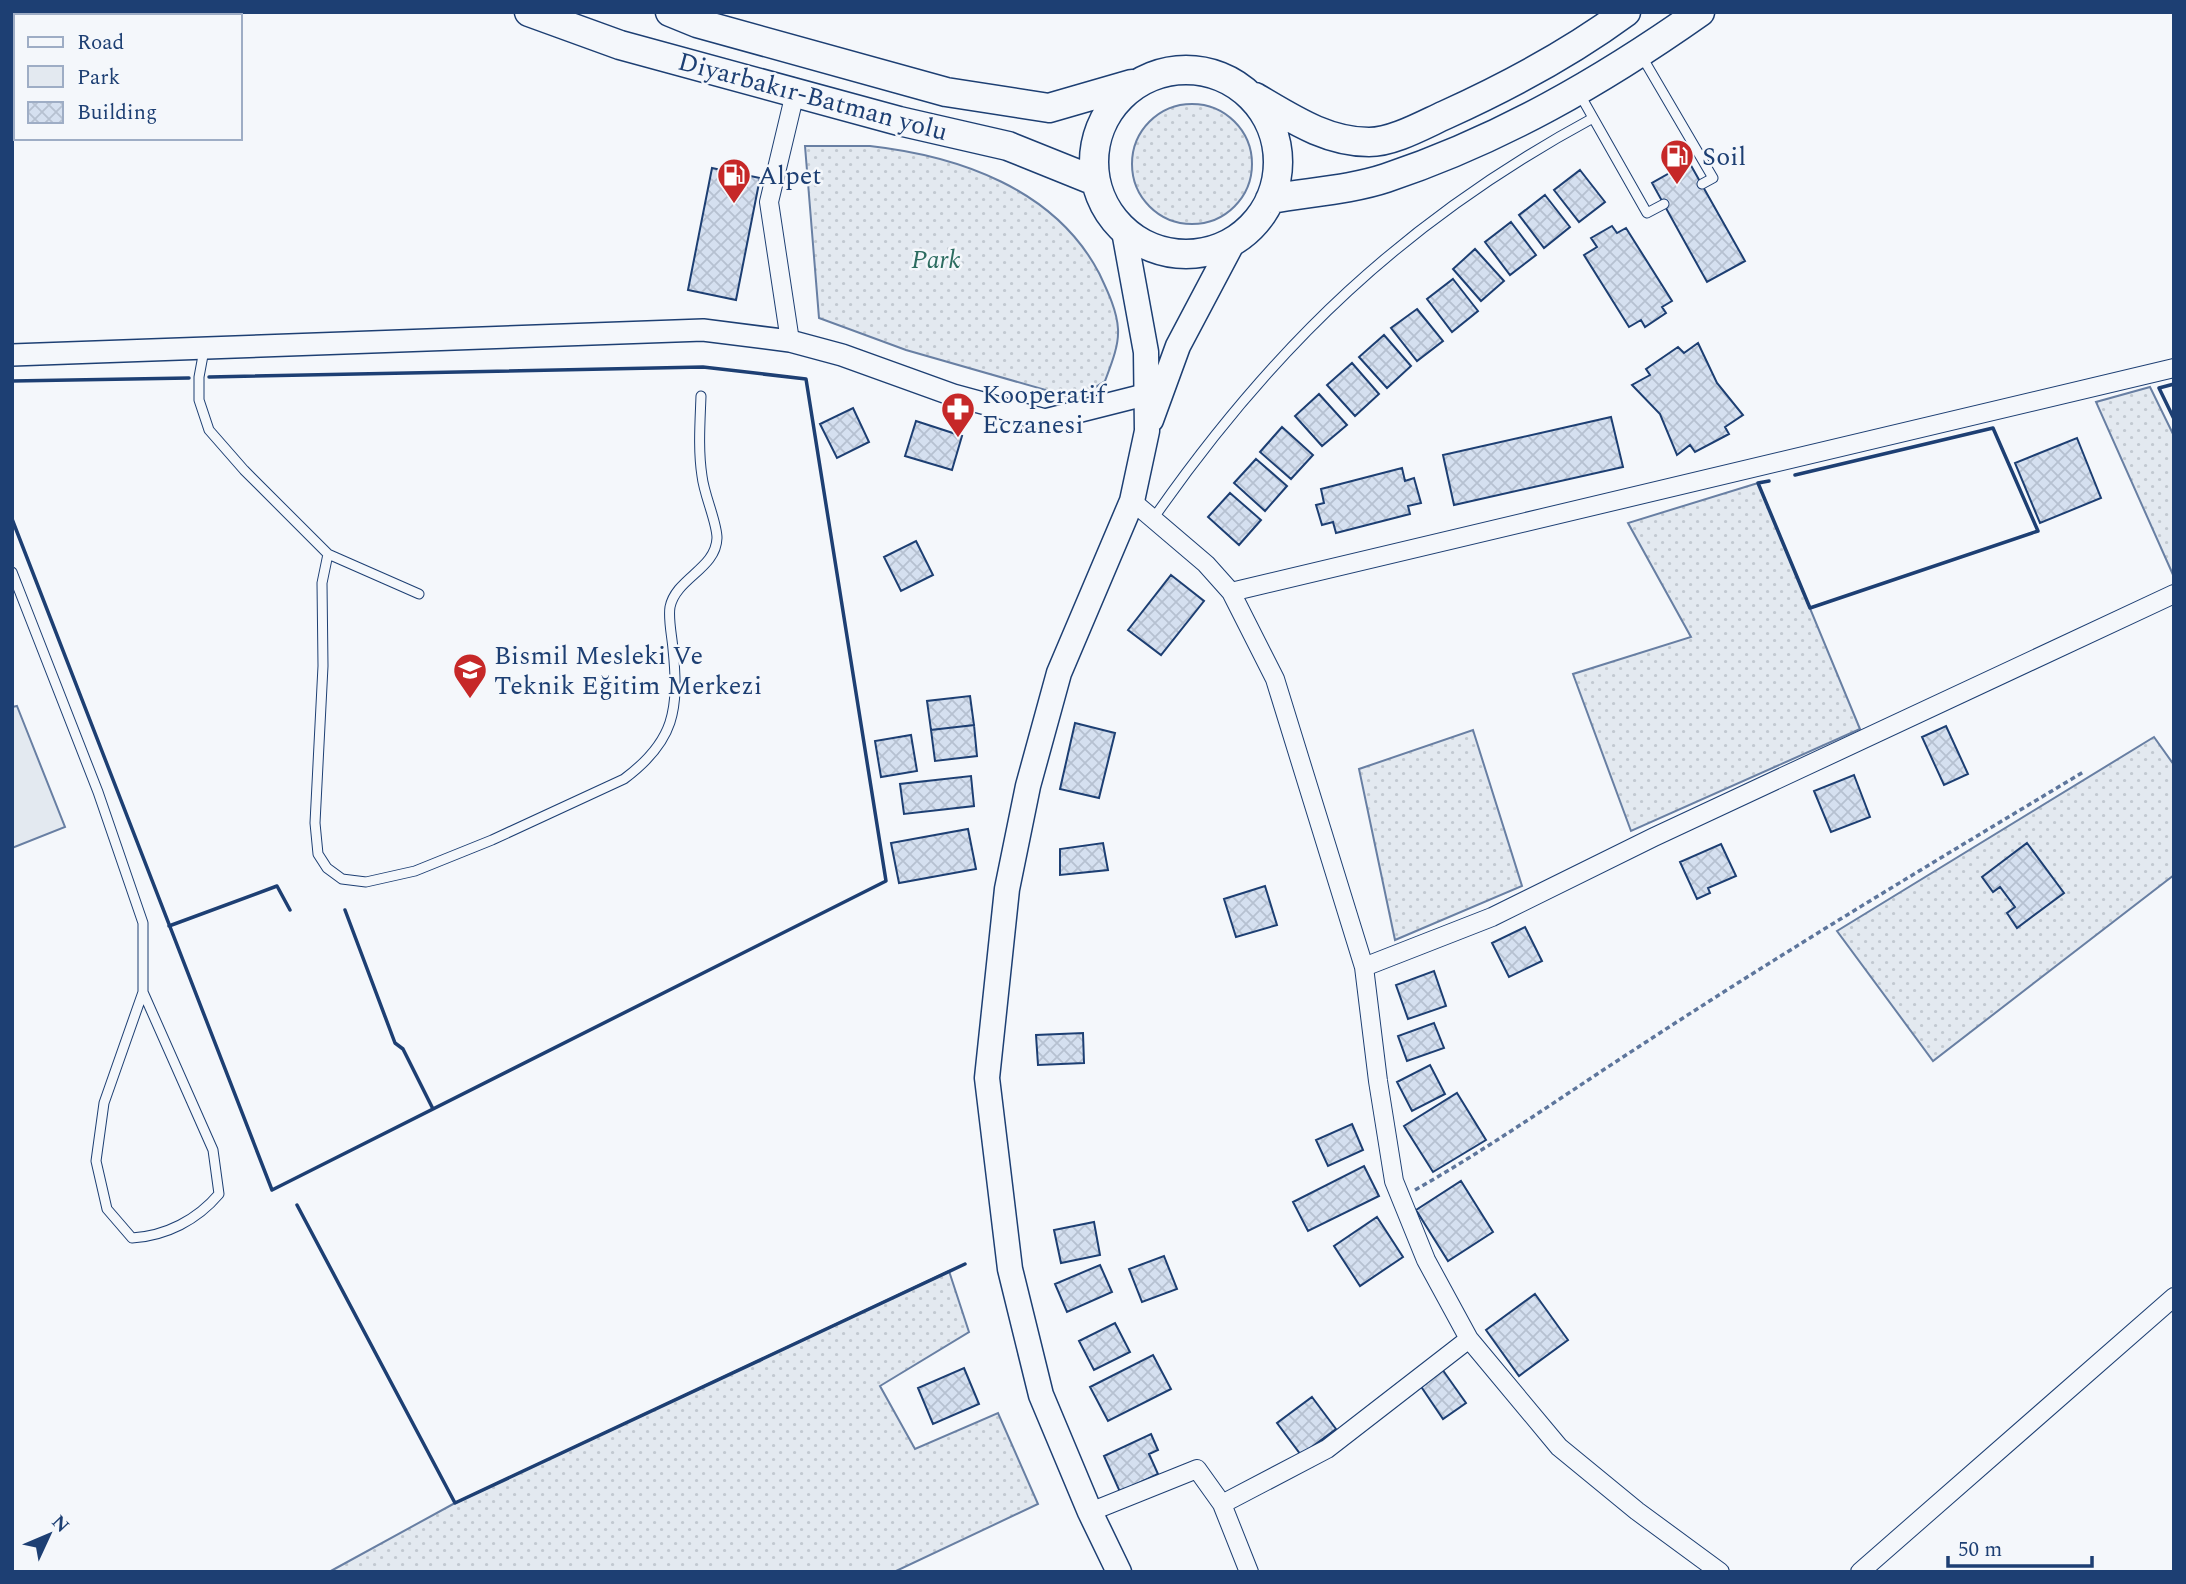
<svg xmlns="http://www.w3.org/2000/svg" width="2186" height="1584" font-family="Spectral,serif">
<defs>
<pattern id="green-dots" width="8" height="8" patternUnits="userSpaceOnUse" patternTransform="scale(1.75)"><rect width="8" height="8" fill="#e3e9f0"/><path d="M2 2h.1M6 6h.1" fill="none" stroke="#c2c9d1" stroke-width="1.8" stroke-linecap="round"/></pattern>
<pattern id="building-cross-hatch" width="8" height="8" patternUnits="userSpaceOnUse" patternTransform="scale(1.75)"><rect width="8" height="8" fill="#d5e0f0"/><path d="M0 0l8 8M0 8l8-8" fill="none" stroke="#b6c1d1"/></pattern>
</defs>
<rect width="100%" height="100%" fill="#f4f7fb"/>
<path fill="url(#green-dots)" stroke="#687fa3" stroke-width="2" d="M1132 164a60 60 0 1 1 120 0a60 60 0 1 1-120 0Z
M870,146C959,156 1055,189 1099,273C1107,290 1117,310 1118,329C1119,346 1111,365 1105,381L1077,399L906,350L819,318L805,146Z
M2150,387L2174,436V577L2096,402Z
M1758,483L1860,729L1631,831L1573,674L1691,637L1628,523Z
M1473,730L1522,886L1395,940L1359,769Z
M2154,737L2174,765V875L1933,1061L1837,931Z
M949,1271L969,1332L880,1386L915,1449L998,1413L1038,1504L894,1572H329L455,1503Z"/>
<path fill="#e3e9f0" stroke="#687fa3" stroke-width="2" d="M17,706L65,827L12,848V707Z"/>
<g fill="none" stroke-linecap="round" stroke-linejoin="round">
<path stroke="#cfd7e4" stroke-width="6" d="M109,16L115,12
M12,90L16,87"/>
</g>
<path fill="url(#building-cross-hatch)" stroke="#1d3f73" stroke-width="2" d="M1689,162L1745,261L1707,282L1652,183Z
M712,168L760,178L736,300L688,290Z
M1580,170L1605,202L1579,222L1554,190Z
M1545,195L1570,227L1544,248L1519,215Z
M1511,222L1536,255L1510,275L1485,242Z
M1612,226L1617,233L1626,228L1672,301L1662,307L1666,313L1645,327L1641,320L1629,327L1584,255L1597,247L1591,238Z
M1475,249L1504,281L1481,301L1453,269Z
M1453,279L1478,311L1452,332L1427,299Z
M1417,309L1443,341L1417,361L1391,328Z
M1384,335L1411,366L1387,388L1359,357Z
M1698,343L1717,383L1743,415L1725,427L1729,434L1695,452L1690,445L1677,455L1660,414L1632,385L1650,375L1646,369L1678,347L1684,353Z
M1352,363L1379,394L1355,416L1327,385Z
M1319,394L1347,425L1322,446L1295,416Z
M853,408L869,442L837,458L820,424Z
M1611,417L1623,467L1454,505L1443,455Z
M916,421L962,436L952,470L905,456Z
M1282,427L1313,455L1291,479L1260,452Z
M2077,438L2101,498L2040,523L2015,463Z
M1256,459L1287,486L1265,511L1234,483Z
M1402,468L1405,481L1414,478L1421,503L1408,506L1410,514L1336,533L1333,522L1322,525L1316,505L1324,503L1321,489Z
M1230,493L1261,520L1239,545L1208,517Z
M916,541L933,575L901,591L884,557Z
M1171,575L1204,601L1161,655L1128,630Z
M970,696L974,725L931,730L927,701Z
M1075,723L1115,733L1099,798L1060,789Z
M974,725L977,756L935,761L931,730Z
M1946,726L1968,774L1944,785L1922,737Z
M911,735L917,771L881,777L875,741Z
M1854,775L1870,817L1831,832L1814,791Z
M971,776L974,806L904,814L900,784Z
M968,829L976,869L899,883L891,843Z
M1103,843L1108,870L1060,875V849Z
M2027,843L2064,893L2017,928L2007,913L2015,907L2000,887L1993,892L1982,877Z
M1721,844L1736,876L1708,888L1710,893L1697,899L1680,862Z
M1265,886L1277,925L1236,937L1224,899Z
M1525,927L1542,961L1509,977L1492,943Z
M1434,971L1446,1006L1408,1019L1396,985Z
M1434,1023L1444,1048L1407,1061L1398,1036Z
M1083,1033L1084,1063L1038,1065L1036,1035Z
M1430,1065L1445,1094L1412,1111L1397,1082Z
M1457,1093L1486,1140L1433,1172L1404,1126Z
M1352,1124L1363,1150L1328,1166L1316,1140Z
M1364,1166L1379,1196L1308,1231L1293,1202Z
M1461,1181L1493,1232L1448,1261L1416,1210Z
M1377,1217L1403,1257L1360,1286L1334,1246Z
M1094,1222L1100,1255L1061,1263L1054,1230Z
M1164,1256L1177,1289L1142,1302L1129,1269Z
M1100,1265L1112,1292L1067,1312L1055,1284Z
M1535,1294L1568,1340L1519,1376L1486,1330Z
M1115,1323L1130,1352L1094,1370L1079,1341Z
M1153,1355L1171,1389L1108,1421L1090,1387Z
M964,1368L979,1404L933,1424L918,1388Z
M1442,1369L1466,1403L1443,1419L1420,1385Z
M1312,1397L1336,1429L1301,1455L1277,1423Z
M1151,1434L1158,1450L1149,1454L1158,1474L1120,1492L1104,1456Z"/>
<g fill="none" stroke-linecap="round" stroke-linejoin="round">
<g stroke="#1d3f73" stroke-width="11">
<path id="service" d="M1641,55L1713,178L1702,184
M1579,93L1647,213L1664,204
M204,350L199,377V400L209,430L244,470L328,554L419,594
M1153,519C1274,345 1406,219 1593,118
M328,554L322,583L323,666L315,823L318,854L327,868L342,879L366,882L415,871L492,840L624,779C675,741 679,710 673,649C672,636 668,619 670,607C676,578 716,569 717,538C717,522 704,495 702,476C698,450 700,423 701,396
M12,572L98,792L143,923V992L104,1103L96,1161L107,1209L132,1238C166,1236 197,1220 219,1194L213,1150L143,992"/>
</g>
<g stroke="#1d3f73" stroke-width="20">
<path id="minor" d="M790,341L769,202L795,93
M1132,501L1206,564L1231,592L1275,679L1364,967L1378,1081L1394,1181L1426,1260L1469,1339L1559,1447L1637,1511L1720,1572
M1231,592L2174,368
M1364,967L1492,917L1654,837L2174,594
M1222,1504L1327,1449L1469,1339
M1090,1512L1197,1469L1222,1504L1249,1572
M1860,1572L2174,1297"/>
</g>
<g stroke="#1d3f73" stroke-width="24">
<path id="tertiary" d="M12,355L703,330L790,341L842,355L953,395L1045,420L1144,395L1155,380"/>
</g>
<g stroke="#1d3f73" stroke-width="27">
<path id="secondary" d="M1151,420L1178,346L1233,242
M1119,1572L1090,1512L1041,1395L1010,1269L987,1078L1007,889L1028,786L1059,673L1132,501L1147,431L1146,352L1124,231"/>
</g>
<g stroke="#1d3f73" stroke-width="31">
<path id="trunk" d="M529,12L620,45L899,121L1008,146L1095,181
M670,12L697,23L946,92L1049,108L1132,84
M1094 162a92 92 0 1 1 184 0a92 92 0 1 1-184 0Z
M1255,97C1291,118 1326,142 1369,142C1393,142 1423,125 1445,115C1509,86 1569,54 1626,12
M1270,199C1308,192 1350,190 1386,178C1500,140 1602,81 1700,12"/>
</g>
<path stroke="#5e769c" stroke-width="3.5" stroke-dasharray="5 3.5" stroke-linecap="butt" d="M1415,1190C1494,1145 1567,1093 1643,1044C1788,949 1937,860 2085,771"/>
<use href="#service" stroke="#f4f7fb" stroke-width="9"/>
<use href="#minor" stroke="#f4f7fb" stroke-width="18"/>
<use href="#tertiary" stroke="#f4f7fb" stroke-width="21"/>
<use href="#secondary" stroke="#f4f7fb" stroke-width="24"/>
<use href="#trunk" stroke="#f4f7fb" stroke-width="28"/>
<path stroke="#1d3f73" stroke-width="3.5" d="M12,381L189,378
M2174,384L2159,388L2174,419
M1769,481L1758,483L1810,608L2038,531L1993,428L1795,475
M12,519L272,1190L886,881L806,379L703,367L209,377
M345,910L395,1043L403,1049L433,1109
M169,926L277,886L290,910
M297,1205L455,1503L965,1264"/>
</g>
<defs>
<g id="fuel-pin" transform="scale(1.75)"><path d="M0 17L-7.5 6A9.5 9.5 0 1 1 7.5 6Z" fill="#c62828" stroke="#f4f7fb"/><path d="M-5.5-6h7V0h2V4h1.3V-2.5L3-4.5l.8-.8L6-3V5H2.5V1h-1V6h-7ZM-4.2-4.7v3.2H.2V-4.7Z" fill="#fff"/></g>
<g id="pharmacy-pin" transform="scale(1.75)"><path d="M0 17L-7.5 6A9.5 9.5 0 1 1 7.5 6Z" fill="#c62828" stroke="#f4f7fb"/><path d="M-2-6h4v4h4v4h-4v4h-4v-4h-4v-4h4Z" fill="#fff"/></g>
<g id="school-pin" transform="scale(1.75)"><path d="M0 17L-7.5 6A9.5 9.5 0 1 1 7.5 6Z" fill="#c62828" stroke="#f4f7fb"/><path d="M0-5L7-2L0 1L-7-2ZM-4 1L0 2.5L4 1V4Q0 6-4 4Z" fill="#fff"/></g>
</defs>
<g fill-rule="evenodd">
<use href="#fuel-pin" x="1677" y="156"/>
<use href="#fuel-pin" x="734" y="175"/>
<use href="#pharmacy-pin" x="958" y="409"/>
<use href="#school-pin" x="470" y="670"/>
</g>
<g text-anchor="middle" stroke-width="5" stroke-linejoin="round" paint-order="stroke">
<g font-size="26" fill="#1d3f73" stroke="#f4f7fb">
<text transform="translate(813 96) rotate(15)" y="9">Diyarbakır-Batman yolu</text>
</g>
<g font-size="26" fill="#1d3f73" stroke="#f4f7fb" text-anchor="start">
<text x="1702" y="165">Soil</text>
<text x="758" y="184">Alpet</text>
<text x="982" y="403">Kooperatif<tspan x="982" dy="30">Eczanesi</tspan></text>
<text x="494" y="664">Bismil Mesleki Ve<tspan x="494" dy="30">Teknik Eğitim Merkezi</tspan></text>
</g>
<g font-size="26" font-style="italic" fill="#2c6c60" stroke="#f4f7fb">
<text x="936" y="268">Park</text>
</g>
</g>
<rect width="2186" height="1584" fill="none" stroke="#1d3f73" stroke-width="28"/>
<rect x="14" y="14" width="228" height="126" fill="#f4f7fb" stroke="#9eadc5" stroke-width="2"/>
<rect x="28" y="37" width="35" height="10" fill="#f4f7fb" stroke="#9eadc5" stroke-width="2"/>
<text x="77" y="49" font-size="21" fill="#1d3f73">Road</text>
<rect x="28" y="66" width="35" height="21" fill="#e3e9f0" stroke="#9eadc5" stroke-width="2"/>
<text x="77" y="84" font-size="21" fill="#1d3f73">Park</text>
<rect x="28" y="102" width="35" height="21" fill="url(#building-cross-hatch)" stroke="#9eadc5" stroke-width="2"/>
<text x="77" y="119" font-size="21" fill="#1d3f73">Building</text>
<g transform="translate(49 1535) rotate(46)" stroke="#f4f7fb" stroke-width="5" paint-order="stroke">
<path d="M0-5L12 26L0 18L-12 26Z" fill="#1d3f73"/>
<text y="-10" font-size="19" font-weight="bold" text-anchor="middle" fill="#1d3f73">N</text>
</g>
<path d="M1948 1556v10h144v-10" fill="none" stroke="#1d3f73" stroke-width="3.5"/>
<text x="1958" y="1556" font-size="21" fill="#1d3f73" stroke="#f4f7fb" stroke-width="5" paint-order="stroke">50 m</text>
</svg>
